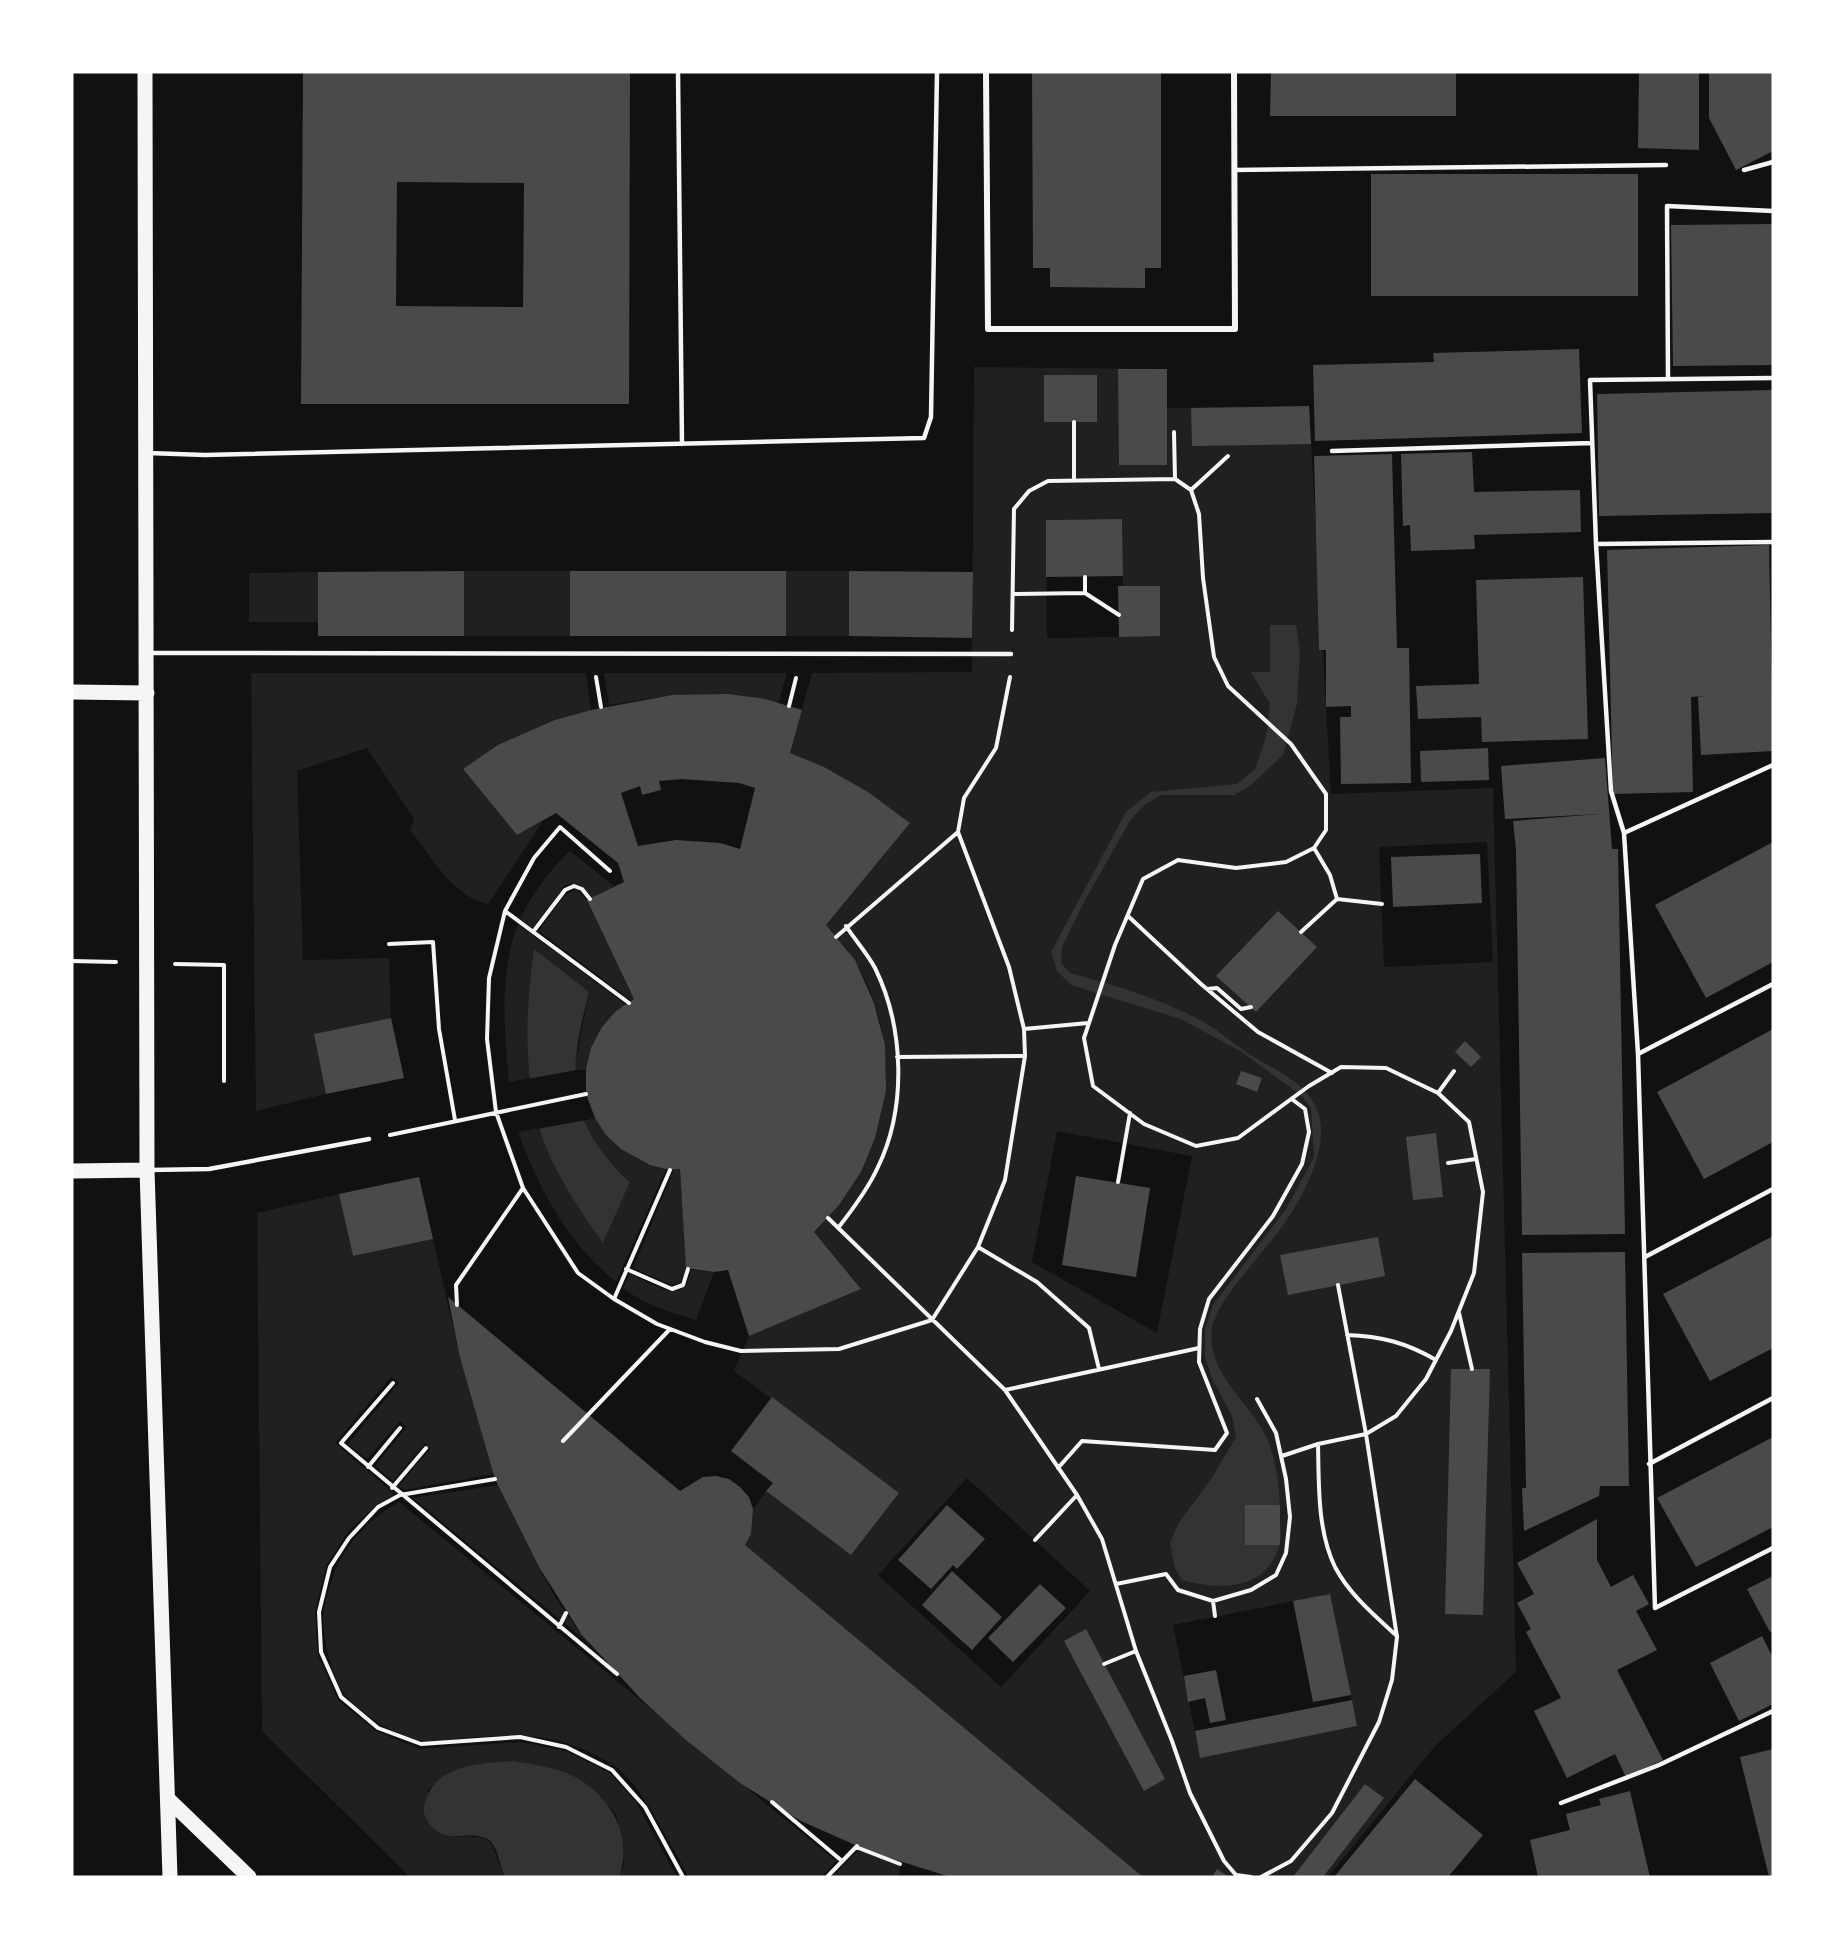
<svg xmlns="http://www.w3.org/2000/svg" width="1845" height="1949" font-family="Montserrat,sans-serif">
<rect width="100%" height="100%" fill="#111"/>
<path fill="#202020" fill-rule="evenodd" d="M974,367L1167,369V408L1309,406L1331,794L1493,788L1516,1672L1435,1746L1328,1877H1143L745,1545L751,1534L753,1509L766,1491L851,1555L899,1493L734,1371L749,1336L861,1289L814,1232C887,1158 910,1053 855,961C847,948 836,937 826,925L910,823C872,794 834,771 790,753L812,673L972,672ZM1122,519L1123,586H1160L1119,637L1047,638L1046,520ZM1487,842L1493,962L1384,967L1379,847ZM1057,1131L1192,1156L1157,1333L1032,1262ZM967,1478L1090,1591L1001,1687L878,1575ZM1330,1594L1357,1726L1200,1757L1173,1625Z
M464,571H570V636H464Z
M786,571H849V636H786Z
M318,572V622H249V573Z
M251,673H586L591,710C543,724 504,741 463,769L517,835L543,821L488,904C452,896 432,857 410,830L414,819L367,748L297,771L303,960L389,958L391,1018L314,1034L326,1094L256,1111Z
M604,673H787L778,704L672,695L609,705Z
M570,851L614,886L593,898C584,887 579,882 565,885L533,928L520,919C533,892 549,871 570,851Z
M576,889L587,900L634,999L632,1001L539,931L563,897Z
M518,924L626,1005C603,1026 594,1038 586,1069L574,1071L589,992L528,1009L530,1078L509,1082C504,1030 499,973 518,924Z
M595,1118C613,1145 634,1161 666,1169L616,1282C567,1242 540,1191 518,1132L539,1128L570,1192L603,1243L630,1182L594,1144L583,1121Z
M680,1169L686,1268L680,1283L672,1285L633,1268L674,1170Z
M339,1194L353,1256L433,1239L460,1358L494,1474L404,1490L399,1486L430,1449L425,1443L393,1481L375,1466L407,1427L400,1421L367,1459L348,1444L399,1383L391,1377L335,1443L394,1494L374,1507L347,1533L326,1566L315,1612L318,1655L338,1700L376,1731L420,1749L521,1742L566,1751L611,1774L636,1802L677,1877H619L624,1864L616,1814L601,1797L576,1778L482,1764L454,1770L439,1779L427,1791L455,1837C503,1834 487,1846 506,1877H410L262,1731L257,1213Z
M691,1270L714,1272L696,1320C669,1312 645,1305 623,1288L630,1274C653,1284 685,1308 691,1270Z
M499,1485C526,1540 550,1601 592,1646L413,1498Z
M399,1502C545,1621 690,1742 836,1861L821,1877H689C671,1847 641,1782 613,1765C559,1732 525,1734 464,1738C451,1739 433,1743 419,1741C396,1737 361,1713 346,1696C332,1681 320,1630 324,1610C333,1561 355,1527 399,1502Z
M858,1850L900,1866L899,1877H832Z"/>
<path fill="#333" d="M1270,625H1296L1300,652L1297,704L1283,755L1251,785L1235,795H1161L1144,805L1130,821L1085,900L1062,947L1061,963L1070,973C1112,984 1164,1000 1202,1021C1220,1031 1236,1046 1254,1057C1280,1072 1315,1088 1320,1120C1326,1153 1304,1194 1286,1221C1270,1246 1216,1300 1212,1328C1205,1375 1254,1404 1269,1443C1277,1467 1280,1489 1280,1514C1280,1524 1282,1537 1279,1546C1266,1592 1219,1590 1182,1580L1175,1568L1170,1543L1178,1524L1213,1476L1236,1437L1232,1416L1212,1378L1205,1357V1329L1213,1305L1286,1209L1314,1157L1311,1108L1301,1095L1240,1051L1181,1019L1071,985L1057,971L1051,952L1126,812L1151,792L1237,784L1255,769L1266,737L1270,704L1251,672H1270Z
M534,949L589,992C568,1075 564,1120 630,1182L603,1243C579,1209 551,1168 539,1127C523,1069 526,1007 534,949Z
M513,1761C534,1765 558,1767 577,1778C612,1798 633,1837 619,1877H506C499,1867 499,1848 489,1840C474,1830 455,1841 440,1833C432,1828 422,1817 424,1807C432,1764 477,1764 513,1761Z"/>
<path fill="#111" d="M577,1070L586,1120L537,1129L527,1079Z"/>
<path fill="#4a4a4a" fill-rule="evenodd" d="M303,72H630L629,404H301ZM397,182L524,183L523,307L396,306Z
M1032,72H1161V268H1145V288L1050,287V268H1033Z
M1271,72H1456V116H1270Z
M1639,72H1699V150L1638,148Z
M1709,72H1773V151L1736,170L1709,118Z
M1371,174H1638V296H1371Z
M1773,224V365L1673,366L1671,225Z
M1579,349L1582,433L1315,441L1313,365L1434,362L1433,353Z
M1118,369H1167V465H1119Z
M1044,375H1097V422H1044Z
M1773,390V513L1599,516L1597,394Z
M1309,406L1311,444L1192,446L1191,408Z
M1472,452L1474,492L1580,490L1581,532L1474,535L1475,549L1411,551L1410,525L1403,526L1401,454Z
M1392,454L1397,648H1409L1411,783L1341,784L1340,717H1351V706L1326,707V650H1319L1314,456Z
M1122,519L1123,576L1046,577V520Z
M1769,545L1773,751L1701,755L1698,697L1705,696L1691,697L1693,792L1613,794L1607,550Z
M464,571V636H318V572Z
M570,571H786V636H570Z
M849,571L973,572L972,638L849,636Z
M1583,577L1588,739L1482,742L1481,717L1418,719L1416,686L1479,684L1476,580Z
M1118,586H1160V636L1119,637Z
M728,694L765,699L802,710L790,753L824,767L868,792L910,823L826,925L855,960L874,1003L885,1045L886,1091L875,1138L861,1172L839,1205L814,1232L861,1289L749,1336L728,1270L714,1272L686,1268L680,1169L670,1170L650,1165L621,1149L606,1135L595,1118L586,1094V1069L591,1048L602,1027L616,1011L634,999L587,900L624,882L618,863L556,813L517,835L463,769L498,745L555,720L591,710L672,695ZM682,779L739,783L755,788L740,849L720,843L676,840L638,846L621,793L640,786L642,795L661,790L659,781Z
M1488,748L1489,780L1421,782L1420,751Z
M1605,758L1612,849H1618L1625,1234L1522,1235L1516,850L1513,821L1600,814L1505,819L1501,766Z
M1773,842V962L1706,998L1655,905Z
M1480,854L1482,903L1393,907L1391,857Z
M1278,911L1317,947L1256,1012L1216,976Z
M391,1018L404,1078L326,1094L314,1034Z
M1773,1029V1142L1704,1179L1657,1092Z
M1465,1041L1481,1057L1471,1067L1455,1052Z
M1241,1071L1262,1078L1257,1092L1236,1084Z
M1436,1133L1443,1197L1413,1200L1406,1137Z
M1076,1176L1150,1188L1136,1277L1062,1265Z
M419,1177L433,1239L353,1256L339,1194Z
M1773,1236V1348L1710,1381L1663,1294Z
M1378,1237L1385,1276L1288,1295L1280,1255Z
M1625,1252L1629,1486H1600L1599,1496L1524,1531L1522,1488H1526L1522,1253Z
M448,1297L680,1491L703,1477L716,1476L729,1479L740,1487L749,1497L753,1509L751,1534L745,1545L1143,1877L947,1876L871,1852L801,1821L740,1783L686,1740L641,1699L582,1635L539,1567L495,1479L460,1358Z
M1451,1369H1490L1483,1615L1445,1614Z
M772,1397L899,1493L851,1555L766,1491L773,1483L731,1451Z
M1773,1437V1527L1696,1567L1657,1498Z
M947,1505L985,1539L957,1569L953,1565L931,1589L898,1560Z
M1245,1505H1280V1545H1245Z
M1597,1519V1560L1611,1587L1633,1575L1649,1604L1636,1611L1657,1650L1617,1670L1663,1760L1626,1777L1615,1754L1567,1778L1534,1711L1561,1698L1526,1632L1531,1629L1517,1603L1534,1594L1517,1563Z
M952,1571L1002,1617L972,1650L922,1605Z
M1773,1576V1631L1770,1632L1747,1589Z
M1040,1584L1066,1608L1013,1662L988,1638Z
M1330,1594L1351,1695L1313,1702L1293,1601Z
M1086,1629L1165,1779L1144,1791L1064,1641Z
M1762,1636L1773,1658V1704L1739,1721L1710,1663Z
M1216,1670L1226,1720L1210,1723L1205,1698L1188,1702L1184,1676Z
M1352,1700L1357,1726L1200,1758L1195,1731Z
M1773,1749V1877H1769L1740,1757Z
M1415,1779L1483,1835L1448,1877H1334Z
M1365,1784L1384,1798L1323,1877H1293Z
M1630,1791L1650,1877H1538L1530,1840L1570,1830L1566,1814L1601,1805L1599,1799Z
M1217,1869L1229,1877H1212Z"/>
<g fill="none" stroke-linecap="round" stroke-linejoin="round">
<path stroke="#f5f5f5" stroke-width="4" d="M1074,422V480
M1174,432L1175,479
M1191,490L1228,456
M1085,577V593
M1013,594L1085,593L1119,615
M1012,630L1014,509L1029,491L1048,481L1175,479L1191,490L1199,514L1203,578L1214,657L1228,686L1291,744L1326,794V830L1314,848L1286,862L1236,868L1178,860L1143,879L1115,945L1084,1038L1093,1086L1144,1124L1196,1146L1238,1138L1309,1086L1341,1067L1386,1068L1438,1093L1469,1122L1483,1192L1474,1273L1451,1331L1426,1379L1396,1416L1366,1434L1397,1637L1392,1680L1379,1722L1332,1813L1291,1861L1261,1877
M596,677L601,707
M789,706L796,678
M610,871L560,827L534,858L505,911L489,978L487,1039L496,1112L523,1188L578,1273L614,1299L657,1324L705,1342L741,1351L839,1349L932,1320L978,1247L1005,1180L1025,1056L1024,1029L1009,967L958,832
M1337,899L1382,904
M505,911L629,1003
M1128,916L1201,984L1258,1032L1332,1073
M533,932L565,890L574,886L582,889L590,899
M1301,932L1337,899L1330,875L1314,848
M836,937L958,832L964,798L996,748L1010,677
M389,944L433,942L439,1029L455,1120
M72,961L116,962
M175,964L224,965V1081
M1207,989L1217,988L1241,1009L1251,1007
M1024,1029L1088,1023
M897,1057L1025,1056
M1438,1093L1454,1071
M390,1135L586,1094
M1448,1163L1476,1159
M1118,1182L1130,1113
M828,1218L1005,1390L1077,1495L1102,1539L1136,1651L1172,1741L1190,1793L1224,1861L1236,1875L1251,1877
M838,1228C853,1209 868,1189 878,1167C907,1107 904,1027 875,968C867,953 855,940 846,926
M978,1247L1037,1282L1089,1328L1099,1369
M626,1269L672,1289L683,1285L688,1269
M614,1299L670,1170
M457,1305L456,1285L523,1188
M1459,1313L1472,1369
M1347,1335C1381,1336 1407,1343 1436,1360
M393,1383L341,1443L617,1674
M1005,1390L1199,1348
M563,1441L670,1329
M1318,1444C1319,1483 1317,1530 1335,1567C1349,1594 1375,1616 1397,1636
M1282,1456L1318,1444L1366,1434L1338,1285
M368,1467L400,1428
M1058,1468L1082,1441L1215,1450L1227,1433L1199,1362L1200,1329L1209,1299L1273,1216L1302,1164L1309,1132L1305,1109L1293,1100
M495,1479L400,1495L378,1507L349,1538L330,1567L319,1612L321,1652L341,1697L378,1728L421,1744L520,1737L566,1747L612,1770L645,1807L683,1877
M392,1488L426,1448
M1035,1540L1077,1495
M1116,1584L1166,1574L1178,1590L1213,1601L1251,1590L1276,1575L1286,1553L1290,1517L1286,1479L1276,1433L1257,1399
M1213,1601L1215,1616
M559,1627L566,1613
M1104,1664L1136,1651
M772,1802L842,1861
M856,1847L900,1864
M827,1877L857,1846"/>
<path stroke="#f5f5f5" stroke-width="4.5" d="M678,72L682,444
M1234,170L1666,165
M1744,170L1773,162
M1773,378L1590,380L1596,544L1611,791L1624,833L1638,1054L1655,1608L1773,1548
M1668,379L1667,206L1773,211
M1332,451L1592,443
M148,453L205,455L924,438L931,417L937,72
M1596,544L1773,542
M150,653L1011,654
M1624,833L1773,765
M1638,1054L1773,984
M149,1170L209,1169L369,1139
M1645,1257L1773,1189
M1649,1464L1773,1398
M1561,1803L1659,1765L1773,1711"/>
<path stroke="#f5f5f5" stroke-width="6" d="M986,72L988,329H1235L1234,72"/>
<path stroke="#f5f5f5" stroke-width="15" d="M145,72L147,1170L170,1877
M72,692L147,693
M72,1171L147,1170
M168,1799L249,1877"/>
</g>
<rect width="1845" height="1949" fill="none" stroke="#ffffff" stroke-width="147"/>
</svg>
